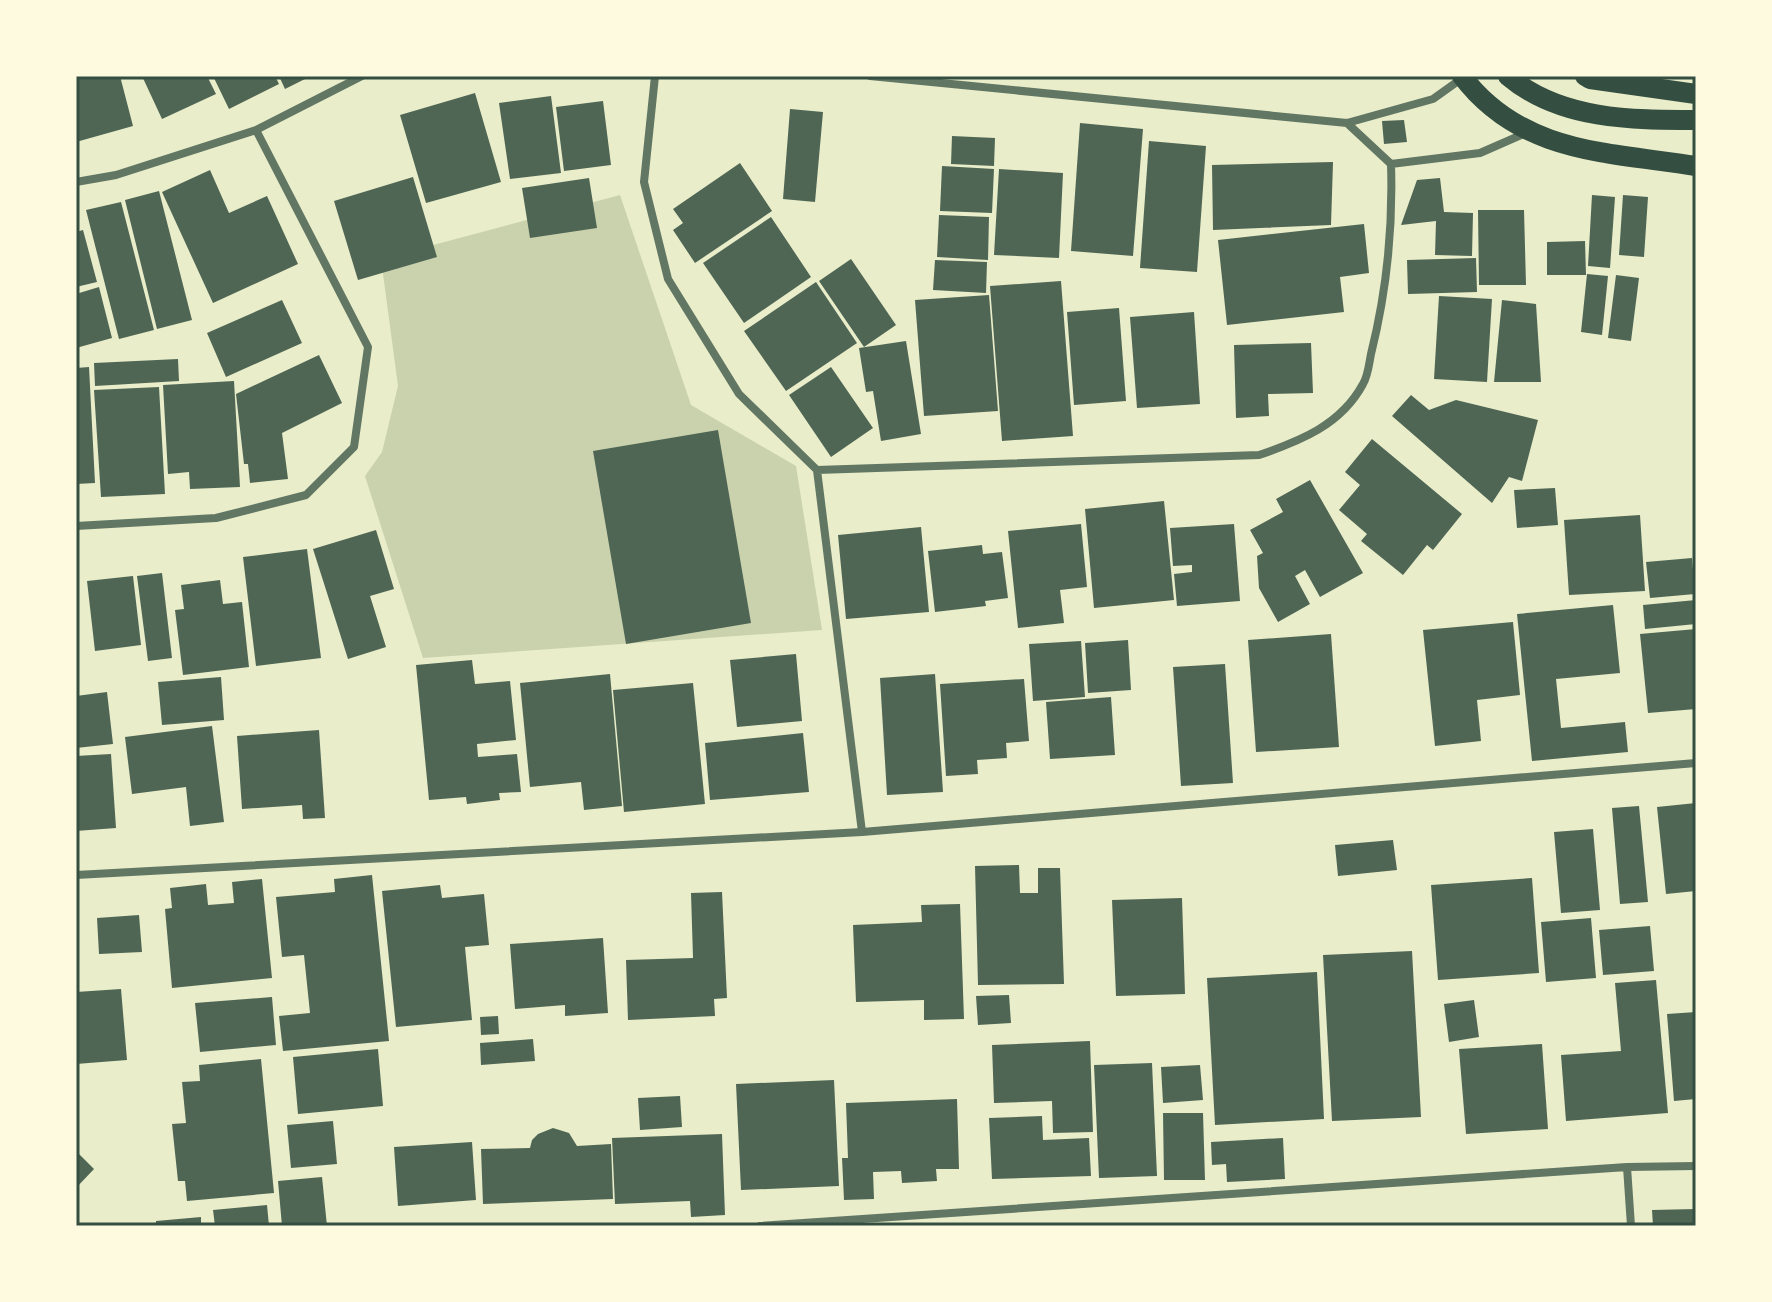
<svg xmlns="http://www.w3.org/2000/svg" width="1772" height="1302" font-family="'DejaVu Sans',sans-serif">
<rect width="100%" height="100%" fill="#e9edc9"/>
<path fill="#cad2ad" d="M620,195L691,405L796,466L822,630L423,658L365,476L382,452L398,386L381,259Z"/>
<path fill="#4f6655" d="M76,76H120L133,126L76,142Z
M142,76H207L216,94L162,119Z
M213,76H275L279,84L229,109Z
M279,76H311L285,89Z
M475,93L501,182L426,203L400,115Z
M551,96L561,173L510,179L499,103Z
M603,101L611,165L564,171L556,107Z
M790,109L823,112L815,202L783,199Z
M1404,120L1407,142L1384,144L1382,121Z
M1080,123L1143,129L1133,256L1071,251Z
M952,136L995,138L994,166L951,164Z
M1149,141L1206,146L1197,272L1140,268Z
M1333,162L1331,225L1213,230L1212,165Z
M740,163L772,211L695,263L673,230L683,223L673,209Z
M942,166L994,169L992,213L940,211Z
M999,169L1063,173L1059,258L994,255Z
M210,170L229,213L267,196L298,264L213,303L162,192Z
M413,177L437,257L358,280L334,201Z
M589,178L597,228L530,238L522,188Z
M1440,178L1444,212L1473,213L1472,256L1435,255L1436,221L1401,225L1417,180Z
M159,191L192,320L157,329L125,200Z
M1592,195L1615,197L1610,268L1588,266Z
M1623,195L1648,197L1644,257L1619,255Z
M121,202L154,330L119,339L86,210Z
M1478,210H1524L1526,285H1479Z
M939,215L989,217L988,260L937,257Z
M771,217L811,277L744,323L703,263Z
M1364,224L1369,273L1340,277L1344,312L1227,325L1218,240Z
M83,230L97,282L76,287V232Z
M1585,241L1586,275H1547V242Z
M1476,258L1477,292L1408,294L1407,260Z
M851,259L896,325L864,347L819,281Z
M935,260L987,262L986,293L933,290Z
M1587,274L1608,276L1602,335L1581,332Z
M1616,275L1639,278L1631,341L1608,338Z
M1061,281L1073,436L1002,441L990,286Z
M816,282L857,343L786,391L744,331Z
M99,287L112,338L76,348V294Z
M989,295L998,411L924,416L915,300Z
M1439,296L1492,299L1487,382L1434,379Z
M282,300L302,343L226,377L207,333Z
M1502,300L1536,304L1541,382H1494Z
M1119,308L1126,401L1074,405L1067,312Z
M1194,312L1200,404L1137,408L1130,317Z
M906,341L921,434L881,441L873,391L866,392L859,348Z
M1311,343L1313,393L1268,394L1269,416L1236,418L1234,345Z
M319,355L342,403L282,433L288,479L250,483L248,464H244L236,394Z
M178,359L179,381L95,386L94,363Z
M89,367L95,483L76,484V368Z
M831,367L873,428L831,457L789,395Z
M234,381L240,487L190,489L189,472L168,474L163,385Z
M159,387L165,494L101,497L94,390Z
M1411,395L1429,410L1456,400L1538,420L1522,481L1509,477L1492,503L1392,416Z
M718,430L751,623L626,644L593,451Z
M1372,439L1462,514L1433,550L1427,545L1403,575L1361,541L1367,534L1339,510L1360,485L1345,472Z
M1310,480L1363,573L1320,597L1305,570L1295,576L1310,604L1278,622L1259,588L1257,556L1263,553L1250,530L1283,512L1276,499Z
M1555,488L1558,525L1517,528L1514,490Z
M1164,501L1174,600L1094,608L1085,509Z
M1640,515L1645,591L1569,595L1564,520Z
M1081,524L1087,587L1060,590L1064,623L1018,628L1008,531Z
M1234,524L1240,601L1177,606L1174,574L1192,572V565L1173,566L1170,528Z
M921,527L929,612L846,619L838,535Z
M376,530L394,589L370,596L386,647L348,659L313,549Z
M982,545L983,554L1002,552L1008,598L985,601L986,606L935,612L928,551Z
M307,549L321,658L256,666L243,557Z
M1692,558L1695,594L1650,598L1646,562Z
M162,573L172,658L148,661L137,576Z
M133,576L141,645L95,651L87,581Z
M220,580L223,604L242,602L249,667L183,675L175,610L184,609L181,585Z
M1696,600V624L1645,629L1643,605Z
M1613,605L1620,673L1556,679L1561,728L1625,722L1628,752L1532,761L1517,614Z
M1513,622L1520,695L1477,700L1481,741L1435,746L1423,630Z
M1696,629V709L1648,713L1640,634Z
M1331,634L1339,747L1256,752L1248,640Z
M1128,640L1131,690L1088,693L1085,643Z
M1081,641L1085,697L1033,701L1029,644Z
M796,654L802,721L737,727L730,660Z
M472,660L475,684L510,681L516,740L477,744L478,757L517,754L521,792L499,793L500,800L467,804L466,797L429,800L416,665Z
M1225,664L1233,783L1181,786L1173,667Z
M610,674L622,806L584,810L581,782L530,787L520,683Z
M935,674L943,792L887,795L880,678Z
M221,677L224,720L162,725L158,682Z
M1024,679L1029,741L1006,743L1007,758L977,760L978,774L946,776L940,684Z
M693,683L705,804L624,812L613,690Z
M107,692L113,744L76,748V696Z
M1111,697L1115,755L1050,759L1046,702Z
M212,726L224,822L190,826L186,787L132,794L125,737Z
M319,730L325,818L303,819L302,805L242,809L237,736Z
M803,733L809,792L710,800L705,743Z
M111,754L116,828L76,831V756Z
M1696,803V891L1666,894L1657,807Z
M1639,806L1648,902L1620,904L1612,808Z
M1593,829L1600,910L1561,913L1554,832Z
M1393,840L1397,870L1338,876L1335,845Z
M1019,865L1020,893H1038V868H1060L1064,984L978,985L975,866Z
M372,875L389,1041L283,1051L279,1016L310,1013L304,955L282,957L276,897L335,892L334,879Z
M1532,878L1539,973L1438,980L1431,885Z
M262,879L272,978L172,988L165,909L172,908L170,888L206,884L208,905L234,903L232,882Z
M440,885L442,898L484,894L489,945L465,947L472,1020L396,1027L382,891Z
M722,892L727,998L714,999L715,1016L628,1020L626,960L693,958L691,893Z
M1182,898L1185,994L1116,996L1112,900Z
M960,904L964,1019L924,1020V1000L856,1002L853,925L922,922L921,905Z
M139,915L142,952L99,954L97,918Z
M1591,918L1596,978L1546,982L1541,922Z
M1650,926L1654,971L1603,975L1599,930Z
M603,938L608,1013L565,1016V1005L515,1009L510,944Z
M1412,951L1421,1117L1332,1121L1323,955Z
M1317,972L1324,1119L1215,1125L1207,978Z
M1656,980L1668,1113L1566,1121L1561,1055L1621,1051L1615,983Z
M121,989L127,1060L76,1064V992Z
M1009,995L1011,1023L978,1025L976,996Z
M272,997L276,1045L200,1052L195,1003Z
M1474,1000L1479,1037L1449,1042L1444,1004Z
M1696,1012V1099L1674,1101L1667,1014Z
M498,1016L499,1034L481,1035L480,1017Z
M533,1039L535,1061L481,1065L480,1043Z
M1090,1041L1093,1132L1053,1133L1052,1101L994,1103L992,1045Z
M1542,1044L1548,1129L1466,1134L1459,1049Z
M378,1049L383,1106L298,1114L293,1057Z
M261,1059L274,1193L187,1201L185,1181H178L172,1124L186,1123L182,1082L200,1081L199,1065Z
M1152,1063L1157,1176L1099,1178L1094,1065Z
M1200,1065L1203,1100L1163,1103L1161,1067Z
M834,1080L839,1186L741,1190L736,1084Z
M680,1096L682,1127L640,1130L638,1098Z
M957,1099L959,1169H936L937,1181L902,1183L901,1171L873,1172L874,1199L844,1200L842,1158H848L846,1103Z
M1163,1113H1203L1205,1180H1164Z
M1042,1116L1043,1140L1089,1138L1091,1176L992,1179L989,1118Z
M333,1121L337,1164L291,1168L287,1125Z
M553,1128L569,1133L577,1146L611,1144L613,1199L483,1204L481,1149L530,1148L532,1140L538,1134Z
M722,1134L725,1215L691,1217L690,1201L615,1204L612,1138Z
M1283,1138L1285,1179L1227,1182L1226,1164L1212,1165L1211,1142Z
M472,1142L476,1200L398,1206L394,1147Z
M76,1151L94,1169L76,1188Z
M322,1177L327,1226H282L278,1181Z
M267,1205L269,1226H215L213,1210Z
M1696,1209V1226H1653L1652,1210Z
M201,1217V1226H156V1221Z"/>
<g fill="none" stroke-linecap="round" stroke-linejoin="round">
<path stroke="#617663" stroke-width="8" d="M655,76L644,182L668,279L739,394L817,470L1259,455C1300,441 1341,425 1363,384C1368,376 1369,364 1371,354C1386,294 1393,226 1391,164
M870,76L1347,123L1433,99L1461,79
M1347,123L1391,164
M1391,164L1480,153L1528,132
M76,182L116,175L256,130L362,76
M817,470L862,832
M76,526L216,518L306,495L354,447L368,347L256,130
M76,875L862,832L1696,763
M1627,1167L1631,1226
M760,1226L1627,1167L1696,1166"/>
<path stroke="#344e41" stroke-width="20" d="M1462,76C1521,154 1608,152 1696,166
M1508,76C1560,120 1632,120 1696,120
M1585,76L1590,79L1696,94"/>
</g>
<rect width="1772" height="1302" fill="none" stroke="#fefae0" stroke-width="156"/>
<rect x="78" y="78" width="1616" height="1146" fill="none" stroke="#344e41" stroke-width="3"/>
</svg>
